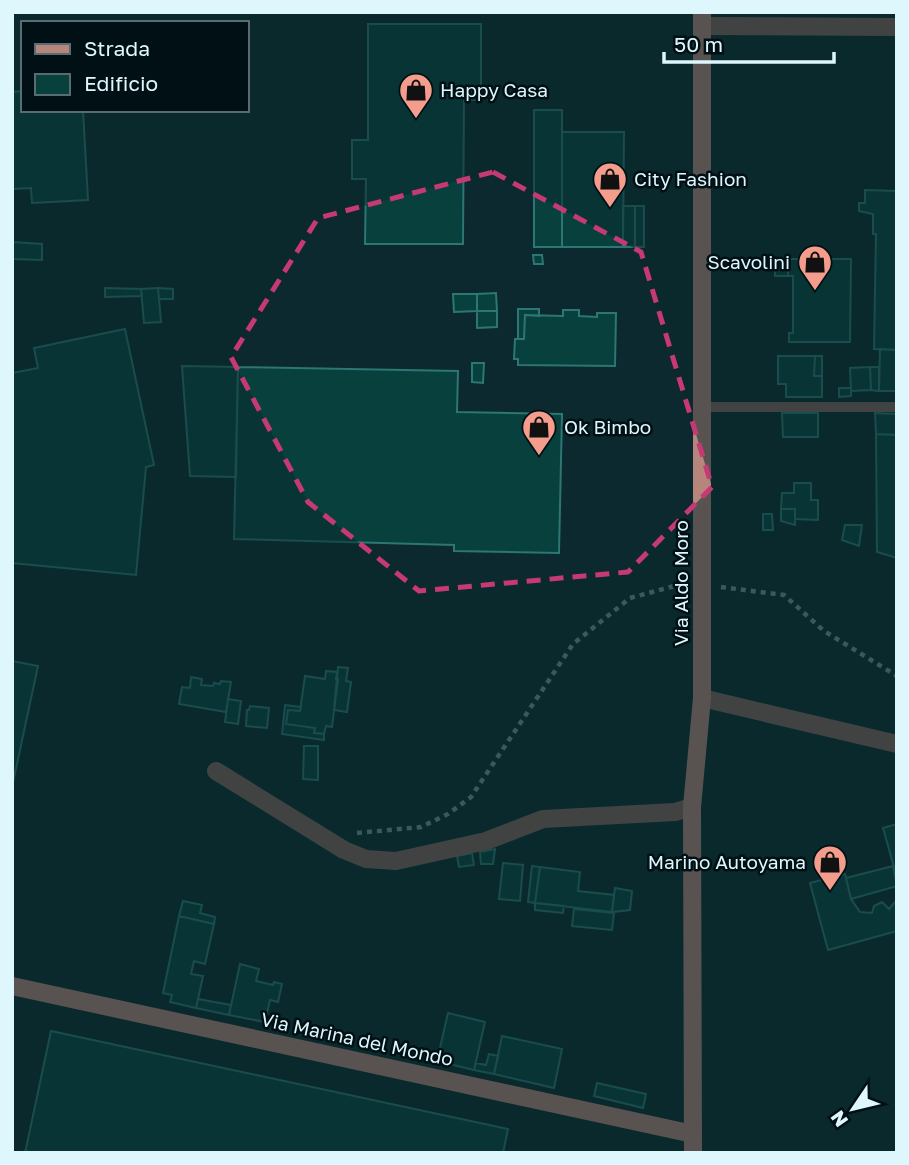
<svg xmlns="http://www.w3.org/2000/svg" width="909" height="1165" font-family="'Golos Text',sans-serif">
<rect width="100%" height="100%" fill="#0b292e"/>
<path fill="#08403e" stroke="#2c7673" stroke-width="2" d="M368,24H481V100H464L463,244H365L366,179H352V140H368Z
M23,91V110H83L88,200L32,203L31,188L12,189V92Z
M534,110H562V247H534Z
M562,132H624L623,247H562Z
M865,190L897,191V350L874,349L876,234H873V214L859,211V203H865Z
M623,206H635V247H623Z
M635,206H644V247H635Z
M12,242L42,244V260L12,259Z
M533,255H542L543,264H534Z
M775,259H788V276H775Z
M788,259H851L850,342H789V333H793V276H788Z
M105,288L141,289L142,296L105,297Z
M158,288L173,289V299H159Z
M158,288L161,322L144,323L141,289Z
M496,293L497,311H477V294Z
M453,294H477V311L454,312Z
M518,309H539V316L525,315L524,339H518Z
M563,310H579V316L597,317V313H616L615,366L518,365V359H514L515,339H524L525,315L563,316Z
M477,311H497V327L477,328Z
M125,329L154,465L146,467L136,575L12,563V373L38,368L34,348Z
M880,349L897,350V391H879Z
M778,356H815L814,376H822V397H786V384H778Z
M815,356H822V376H814Z
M472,363H484L483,383L472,382Z
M182,366L238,367L236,477L190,476Z
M238,367L458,371L457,412L562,414L559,553L454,551V545L234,539Z
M870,367H879V391L871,390Z
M870,367L871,390L851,391L850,368Z
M839,388H851V396L839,397Z
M782,413H818V437H783Z
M875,413L897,414V435L876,434Z
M876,434L897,435V558L877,552Z
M794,483H811V500H818V520L795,519V509H781L782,493H794Z
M781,509H795V525L781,521Z
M763,514H772L773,530H763Z
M845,525H862L859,546L842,540Z
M12,661L38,666L12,787Z
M338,667L348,668L346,681L351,682L347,712L334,710Z
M326,671L337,672L336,679H338L332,727L326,726L324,734L314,733L315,728L286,724L288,710L300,711L305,676L325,679Z
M191,677L202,679L201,685L213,686L214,683L220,684L221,681L231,682L226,712L179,704L182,687L190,688Z
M228,699L241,701L238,724L225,722Z
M285,705L301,707L300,711L288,710L286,724L315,728L314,733L324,734V740L282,734Z
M250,706L269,708L267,728L246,726L247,710H249Z
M304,746H318V780L303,779Z
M897,824V878L883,828Z
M495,849L493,864H481L480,852Z
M472,853L474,865L459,867L457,856Z
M503,863L523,865L520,901L499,899Z
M532,866L540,867L535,903L528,902Z
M893,866L897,886L851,899L846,878Z
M540,867L580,872L578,891L614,895L612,912L535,903Z
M845,874L851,899L860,912L872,913L874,906L882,902L889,909L897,900V931L828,950L810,883Z
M615,888L632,891L630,910L612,912Z
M183,901L202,905L200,913L215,917L214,924L179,916Z
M535,903L564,906L563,913L535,910Z
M574,909L614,913L612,930L572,926Z
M179,916L214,924L205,964L194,961L191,974L203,976L196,1008L170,1002L172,995L163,993Z
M240,964L259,969L256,981L273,985L274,982L282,984L278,1002L270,1000L265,1022L229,1015Z
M198,999L231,1005L229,1015L196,1008Z
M448,1013L485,1022L474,1070L437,1061Z
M51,1031L508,1129L503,1153H25Z
M502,1036L562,1049L554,1088L494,1074Z
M489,1054L498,1056L494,1074L474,1070L476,1063L486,1065Z
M597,1083L646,1094L643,1108L594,1096Z"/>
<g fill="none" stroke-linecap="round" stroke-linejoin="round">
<path stroke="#759095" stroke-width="4.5" stroke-dasharray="5 5" stroke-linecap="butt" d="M721,587L784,595L824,631L897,676
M357,833L421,827L448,814L471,797L573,644L630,598L678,585"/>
<path stroke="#81635c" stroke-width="10" d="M702,407H897"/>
<path stroke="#81635c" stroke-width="18" d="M702,26L897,27
M702,698L897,744
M216,771L344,850L366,859L396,861L486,841L543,819L675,812L692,807"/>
<path stroke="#b6867c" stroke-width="18" d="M12,986L693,1134
M693,1153L692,807L702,698V12"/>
</g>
<path d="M0 0H909V1165H0ZM493,172L641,252L712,487L628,572L419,591L308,502L231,357L318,218Z" fill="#0b292e" fill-opacity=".55" fill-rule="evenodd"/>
<path fill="none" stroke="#c63973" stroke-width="5" stroke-dasharray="14 9" stroke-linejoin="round" d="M493,172L641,252L712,487L628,572L419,591L308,502L231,357L318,218Z"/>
<defs>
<g id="shop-pin" transform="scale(1.75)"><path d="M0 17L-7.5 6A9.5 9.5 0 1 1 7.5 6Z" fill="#f49d8c" stroke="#001014"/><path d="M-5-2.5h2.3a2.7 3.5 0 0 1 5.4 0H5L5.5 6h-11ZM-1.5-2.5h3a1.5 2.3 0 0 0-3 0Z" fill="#111"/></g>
</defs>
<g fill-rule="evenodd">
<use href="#shop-pin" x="416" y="90"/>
<use href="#shop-pin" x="610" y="179"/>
<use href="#shop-pin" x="815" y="262"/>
<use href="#shop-pin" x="539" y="427"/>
<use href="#shop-pin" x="830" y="862"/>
</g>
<g text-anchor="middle" stroke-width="5" stroke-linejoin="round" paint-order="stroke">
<g font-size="19" fill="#def7fc" stroke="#001014" text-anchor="start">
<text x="440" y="97">Happy Casa</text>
<text x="634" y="186">City Fashion</text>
<text x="790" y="269" text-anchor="end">Scavolini</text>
<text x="564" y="434">Ok Bimbo</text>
<text x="806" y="869" text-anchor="end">Marino Autoyama</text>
</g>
<g font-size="19" fill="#def7fc" stroke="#001014">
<text transform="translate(681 583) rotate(-90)" y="7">Via Aldo Moro</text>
<text transform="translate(357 1039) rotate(12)" y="7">Via Marina del Mondo</text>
</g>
</g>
<rect width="909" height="1165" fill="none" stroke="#def7fc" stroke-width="28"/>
<rect x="21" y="21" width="228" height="91" fill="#001014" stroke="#596c71" stroke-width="2"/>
<rect x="35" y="44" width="35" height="10" fill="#b6867c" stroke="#596c71" stroke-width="2"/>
<text x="84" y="56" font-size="21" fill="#def7fc">Strada</text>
<rect x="35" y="74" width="35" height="21" fill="#08403e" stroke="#596c71" stroke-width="2"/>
<text x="84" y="91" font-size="21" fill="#def7fc">Edificio</text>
<g transform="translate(853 1109) rotate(235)" stroke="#001014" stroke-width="5" paint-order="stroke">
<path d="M0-5L12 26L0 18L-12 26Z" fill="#def7fc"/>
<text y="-10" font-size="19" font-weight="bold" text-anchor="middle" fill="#def7fc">N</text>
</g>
<path d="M664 52v10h170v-10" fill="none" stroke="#def7fc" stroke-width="3.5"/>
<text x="674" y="52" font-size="21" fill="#def7fc" stroke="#001014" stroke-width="5" paint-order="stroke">50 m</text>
</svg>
